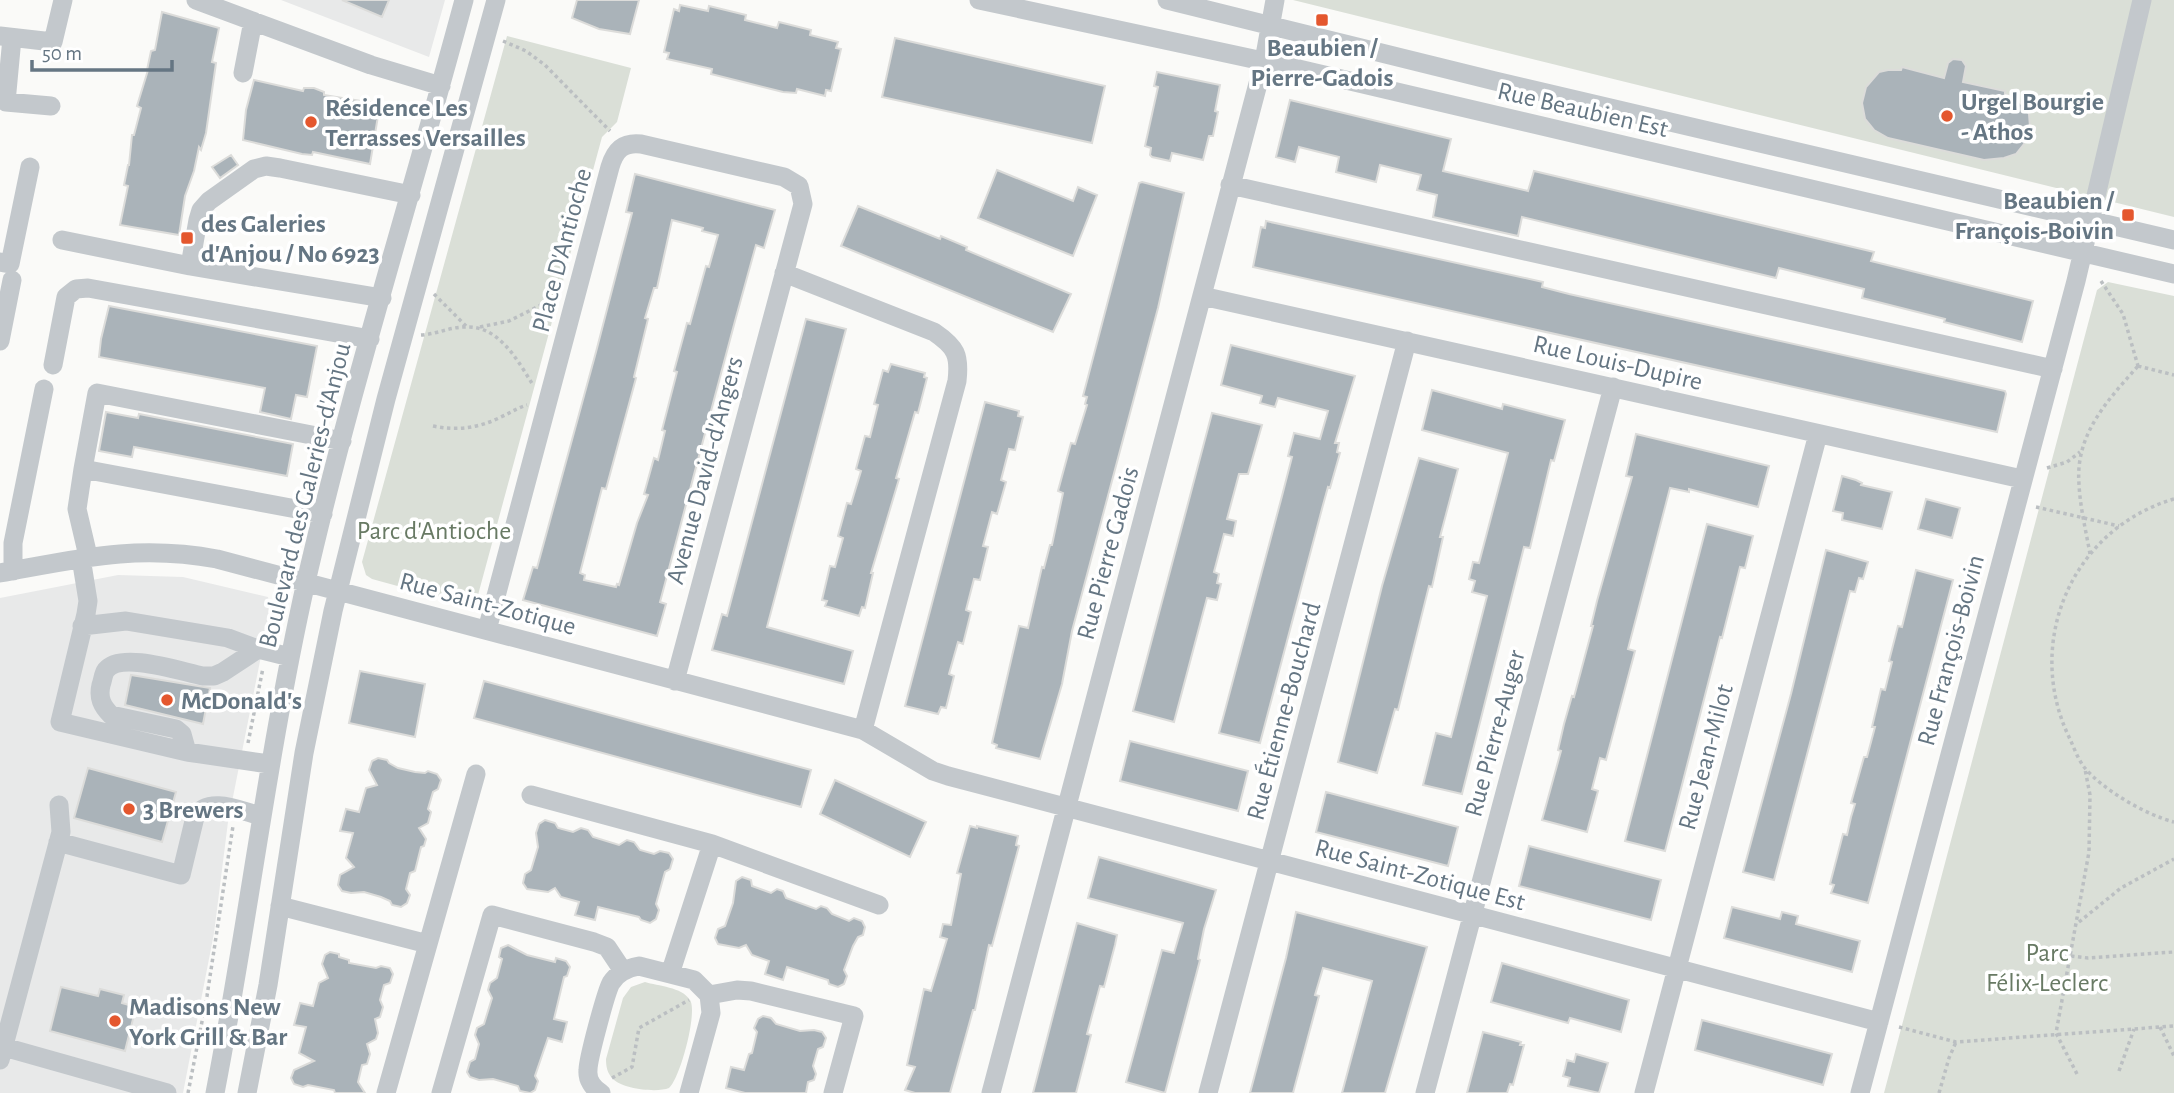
<svg xmlns="http://www.w3.org/2000/svg" width="2174" height="1093" font-family="'Alegreya Sans',sans-serif">
<rect width="100%" height="100%" fill="#fafaf8"/>
<path fill="#e8e9e9" d="M281,0H445L429,57Z
M118,575L183,577L268,597L269,602L268,621L228,822L214,933L183,1093H0V598Z"/>
<path fill="#dadfd7" d="M1293,0H2174V217Z
M507,36L631,68L617,122L602,137L478,595L474,601L463,604L372,579L366,575L362,562Z
M2108,282L2174,296V1093H1884L2097,290Z
M645,982C658,986 682,987 690,1000C698,1012 680,1079 669,1088C657,1093 623,1089 613,1079C607,1073 606,1066 606,1059L623,998L631,987Z"/>
<path fill="#aab3b9" stroke="#dcdcda" stroke-width="2" fill-rule="evenodd" d="M342,0H389L382,17Z
M577,0H639L630,34L599,29L572,18Z
M680,5L708,11L709,6L746,15L745,20L777,28L779,22L811,30L810,35L838,42L836,48L841,49L831,91L826,90L825,96L797,89L796,93L783,92L711,74L712,69L667,59L669,53L664,52L674,9L679,11Z
M162,12L219,28L212,62L216,63L206,133L201,150L199,147L194,171L185,196L179,235L120,225L128,186L124,185L128,165H129L132,135H134L141,108L137,106L148,70H147L151,51L155,50Z
M895,38L1105,86L1092,143L882,97Z
M1953,59L1962,60L1966,66L1963,82L2005,91V94L2017,99L2025,108L2029,114L2030,127L2024,144L2016,154L2004,158L1984,160L1888,138L1874,130L1865,119L1862,103L1866,87L1879,72L1888,70H1901L1902,67L1944,78L1948,63Z
M1157,72L1220,85L1215,111L1218,112L1213,136H1209L1203,160L1172,153L1170,161L1152,157L1150,155L1151,148L1145,146L1158,87L1154,86Z
M254,80L303,91L304,88H314L324,92V95L380,104L370,164L313,152L312,155L302,154L243,140L246,110Z
M1290,100L1451,139L1443,171L1528,191L1534,171L1874,252L1871,261L2033,301L2022,342L1944,322L1945,319L1862,298L1864,289L1779,268L1776,278L1522,217L1518,236L1433,217L1437,195L1417,190L1421,175L1380,165L1376,182L1336,172L1339,157L1299,147L1295,162L1276,157Z
M231,155L238,165L220,178L212,167Z
M997,170L1073,201L1078,187L1097,195L1073,256L978,218Z
M635,174L775,210L764,248L756,245L735,321L660,602L666,604L657,636L523,600L533,567L537,568L596,352L632,213L626,212ZM672,220L703,228L702,231L718,235L709,267L706,266L690,324L687,323L674,371L677,372L662,430L665,431L658,460L654,458L644,494L648,495L637,523L619,585L617,584L616,587L584,580L585,575L580,573L602,488L606,489L636,378L634,377L648,319L645,318L654,288H657Z
M1142,182L1184,193L1158,308L1072,631L1062,684L1040,759L996,748L997,745L992,743L1019,626L1028,628L1042,567L1044,568L1050,545H1052L1063,493L1058,491L1071,443L1075,444L1087,405L1085,404L1087,397L1083,396L1139,183Z
M858,206L940,239L941,236L967,247L966,250L1071,294L1053,332L841,246Z
M1266,221L1543,282L1542,287L1569,294L2005,391L2006,394L1997,432L1253,267L1261,227L1265,228Z
M109,306L317,346L307,397L296,395L291,419L260,412L265,388L99,357L101,339Z
M806,319L846,329L767,627L853,651L844,684L712,650L722,614L727,616Z
M1231,345L1355,376L1335,443H1339L1337,452L1340,453L1330,488L1328,487L1323,505L1260,743L1219,733L1282,496L1292,457L1288,456L1294,433L1320,439L1328,411L1278,398L1275,407L1260,403L1262,396L1221,385Z
M891,364L925,373L924,377L927,378L918,413L915,412L896,478L899,479L871,573H873L865,608L862,607L859,616L825,606L827,601L822,600L830,566L835,567L843,538L838,536L847,503L851,504L861,471L856,469L865,436L870,437L878,405L874,404L883,370L888,372Z
M1432,390L1502,409L1503,404L1565,420L1554,461L1551,460L1530,548L1524,547L1462,794L1423,785L1436,733L1451,737L1487,596L1472,592L1475,581L1469,579L1473,562L1479,563L1508,453L1422,430Z
M985,402L1019,411L1018,416L1023,417L1015,450L1009,449L1001,480L1006,482L997,514L992,512L983,546L988,547L980,580L974,579L966,610L971,612L963,644L958,642L949,674L954,676L946,708L941,707L938,714L905,706Z
M106,412L138,418L139,414L293,444L287,476L134,447L132,457L99,451Z
M1212,413L1262,425L1248,474H1239L1227,519L1236,521L1233,536L1224,534L1214,572L1219,574L1217,583L1221,584L1217,600L1207,598L1174,722L1133,711Z
M1636,434L1769,466L1758,507L1689,489V492L1670,488L1628,649L1635,651L1606,760L1600,758L1592,789L1598,791L1587,832L1542,820L1561,751L1558,750L1564,724L1572,696L1574,697L1593,626H1591L1597,601L1632,477L1626,476Z
M1419,458L1458,469L1440,537H1443L1432,587L1429,586L1398,710L1395,709L1377,773L1338,762L1382,586Z
M1842,476L1856,480L1862,483L1861,485L1892,492L1882,529L1842,520L1843,513L1833,511Z
M1926,499L1960,508L1952,538L1918,529Z
M1707,524L1753,536L1745,568L1740,567L1722,638L1720,637L1665,851L1625,841Z
M1826,550L1868,562L1863,579L1859,578L1855,592L1850,591L1774,880L1743,872L1791,694Z
M1916,570L1953,580L1868,903L1831,893L1834,885L1830,884L1843,834L1847,835L1851,817L1855,804L1851,803L1864,757H1867L1875,727H1872L1881,689L1885,690L1892,662L1889,661L1898,626L1902,627Z
M360,671L425,684L415,737L349,723Z
M131,675L210,688L203,724L125,705Z
M484,681L811,770L801,807L474,718Z
M1130,741L1248,771L1238,811L1120,781Z
M378,758L387,760L389,763L398,768L415,772L425,773L428,771L437,774L441,780L438,789L433,792L428,809L431,812L428,823L419,828L426,839L424,846L421,847L415,871L410,873L406,889L410,895L407,903L401,907L392,905L390,901L381,897L364,892L351,893L342,891L338,885L340,875L354,867L346,858L353,833L340,831L346,809L359,812L366,788L377,785L369,770L372,761Z
M88,768L176,792L162,842L74,818Z
M835,780L926,822L910,857L820,814Z
M1326,792L1458,827L1448,866L1316,832Z
M545,820L555,823L558,828L573,832L581,828L588,830L593,837L619,845L627,840L634,842L640,850L654,854L660,851L669,853L673,859L670,869L665,872L656,904L659,910L656,919L650,923L641,920L639,917L598,907L595,920L575,915L579,902L561,897L555,888L548,892L527,889L523,883L525,874L531,870L538,847L536,833L539,824Z
M970,826L977,828V826L1018,836L1016,845L1019,846L992,946L989,945L975,1010H973L950,1093H915L905,1090L915,1067L907,1065L924,989L931,991L947,939L940,937L943,924L951,925L961,874L957,873Z
M1529,846L1661,880L1651,920L1519,886Z
M1099,857L1216,890L1204,929L1198,959L1200,960L1165,1093L1126,1082L1162,950L1174,953L1183,923L1088,898Z
M742,877L751,880L752,886L771,893L777,889L783,891L786,898L816,909L821,906L827,908L832,914L849,921L854,918L862,921L865,927L863,935L858,937L853,946L844,970L847,976L844,984L838,987L829,984L828,980L787,967L783,980L765,974L769,961L752,955L746,945L739,948L718,944L715,938L718,929L725,926L733,903L736,881Z
M1732,907L1780,919L1782,912L1798,916L1796,924L1860,941L1852,972L1724,938Z
M1296,912L1427,947L1385,1093H1342L1372,981L1323,968L1315,995L1319,996L1293,1093H1250L1286,958Z
M1077,923L1117,935L1115,945L1104,987L1100,986L1087,1034L1091,1035L1076,1093H1033Z
M508,945L527,955L555,962L556,958L566,961L570,967L567,976L564,977L554,1019L567,1022L562,1042L548,1038L535,1076L538,1081L535,1090L530,1093L520,1091L518,1086L493,1079L479,1080L470,1077L467,1072L470,1062L475,1059L479,1044L475,1035L477,1028L484,1024L492,998L488,990L490,983L497,978L502,959L499,957L501,948Z
M330,952L339,954V957L349,960V963L376,968L381,966L390,968L393,974L390,983L384,985L380,1000L383,1007L380,1017L375,1019L378,1033L376,1039L367,1044L370,1054L367,1064L362,1065L358,1082L365,1093H335L334,1090L308,1085L303,1087L294,1084L291,1078L294,1070L314,1061L299,1053L306,1027L294,1025L300,1003L313,1006L319,983L328,978L322,964L325,955Z
M1502,963L1629,1000L1621,1032L1570,1018L1568,1023L1491,1002Z
M61,987L98,996L100,989L124,995L122,1003L136,1007L125,1051L50,1031Z
M763,1016L771,1018L776,1024L800,1031L814,1030L822,1032L826,1038L823,1047L818,1049L813,1066L816,1074L814,1080L808,1082L806,1093H745L726,1088L731,1067L744,1070L749,1054L752,1053L757,1032L754,1028L758,1019Z
M1702,1020L1832,1054L1823,1085L1695,1050Z
M1483,1032L1521,1042L1520,1045H1524L1513,1085L1510,1084L1507,1093H1467Z
M1576,1054L1608,1063L1599,1093L1568,1086L1570,1078L1563,1076L1565,1069L1567,1060L1574,1062Z"/>
<g fill="none" stroke-linecap="round" stroke-linejoin="round">
<path stroke="#bbbfc2" stroke-width="3.5" stroke-dasharray="3.5 3.5" stroke-linecap="butt" d="M503,41L526,51L545,65L610,131
M2101,281L2123,314L2138,366
M434,294L466,326
M480,327L509,321L557,297
M421,335C437,334 450,327 465,327C499,325 518,361 533,385
M2138,366L2174,375
M433,426C457,431 479,428 501,417C510,413 517,408 527,405
M2047,468L2067,462L2080,452
M2174,499C2071,529 2023,644 2070,739C2074,748 2078,759 2084,767C2103,790 2146,815 2174,822
M2036,507L2119,526
M2090,554C2086,531 2080,507 2079,484C2075,434 2108,400 2138,366
M270,633L276,592
M248,743L263,668
M2079,922L2121,888L2174,859
M2071,956L2088,958L2174,952
M1899,1027L1956,1042L2174,1026
M2160,1027L2174,1056
M2119,1071L2134,1029
M2077,1074L2056,1033L2089,852L2090,795L2085,769
M612,1078L632,1067L639,1028L689,1000
M188,1093L207,996L233,826
M1939,1093L1949,1058L1956,1042"/>
<path stroke="#c3c8cc" stroke-width="19" d="M196,0L371,65L441,86
M979,0L1286,66L2174,274
M1167,0L1495,81L2174,240
M0,36L53,42L63,0
M12,38L6,102L51,106
M243,73L253,21
M1230,185L2053,369
M62,240L190,266L382,298
M0,262L10,264L30,167
M190,266L198,220L201,210L209,201L254,169L266,166L280,168L411,195
M784,273L934,332C956,347 960,355 957,381L863,730
M1202,296L2022,479
M0,341L12,280
M53,365L66,297L76,289L88,288L370,339
M83,469L97,393L342,441
M88,556L77,509L83,469L323,514
M81,558L88,601L86,614L60,722L187,752L269,764
M13,571V543L44,389
M0,573C78,559 136,544 217,559L863,730L933,771L948,776L1879,1022
M82,626L126,621L228,638L258,649L290,657
M487,630L610,167C615,150 623,142 641,144L784,177L799,186L803,204L675,681
M187,752L182,734L176,729L111,715C102,706 98,698 101,685C103,680 103,674 106,670C121,651 182,672 203,676H214L223,672L258,649
M531,795L712,844L879,905
M58,842L181,875L195,817C208,795 241,811 261,816
M280,906L428,944
M670,974L712,844
M709,995L737,990L751,991L854,1016L833,1093
M0,1046L167,1093
M0,1060L61,832L59,805
M215,1093C248,923 268,751 306,582C351,386 412,194 464,0
M247,1093L268,985L304,753L333,611L386,399L496,0
M386,1093L476,774
M441,1093L492,915L594,942L607,947L623,971
M601,1093C593,1088 587,1080 588,1070C588,1059 606,992 611,983C617,973 628,968 639,966L694,980L709,995L711,1013L689,1093
M991,1093L1264,61L1275,0
M1208,1093L1407,341
M1425,1093L1613,387
M1644,1093L1818,434
M1860,1093L2076,281L2142,0"/>
</g>
<g fill="#e4572e" stroke="#fff" stroke-width="2.5">
<rect x="1315" y="13" width="14" height="14" rx="3.5"/>
<circle cx="1947" cy="116" r="7"/>
<circle cx="311" cy="122" r="7"/>
<rect x="2121" y="208" width="14" height="14" rx="3.5"/>
<rect x="180" y="231" width="14" height="14" rx="3.5"/>
<circle cx="167" cy="700" r="7"/>
<circle cx="129" cy="809" r="7"/>
<circle cx="115" cy="1021" r="7"/>
</g>
<g text-anchor="middle" stroke-width="7" stroke-linejoin="round" paint-order="stroke">
<g font-size="26" font-weight="bold" fill="#657683" stroke="#fff" text-anchor="start">
<text x="1322" y="56" text-anchor="middle">Beaubien /<tspan x="1322" dy="30">Pierre-Gadois</tspan></text>
<text x="1961" y="110">Urgel Bourgie<tspan x="1961" dy="30">- Athos</tspan></text>
<text x="325" y="116">Résidence Les<tspan x="325" dy="30">Terrasses Versailles</tspan></text>
<text x="2114" y="209" text-anchor="end">Beaubien /<tspan x="2114" dy="30">François-Boivin</tspan></text>
<text x="201" y="232">des Galeries<tspan x="201" dy="30">d'Anjou / No 6923</tspan></text>
<text x="181" y="709">McDonald's</text>
<text x="143" y="818">3 Brewers</text>
<text x="129" y="1015">Madisons New<tspan x="129" dy="30">York Grill &amp; Bar</tspan></text>
</g>
<g font-size="26" fill="#657683" stroke="#fff">
<text transform="translate(1583 109) rotate(13)" y="9">Rue Beaubien Est</text>
<text transform="translate(561 250) rotate(-75)" y="9">Place D'Antioche</text>
<text transform="translate(1618 362) rotate(13)" y="9">Rue Louis-Dupire</text>
<text transform="translate(704 470) rotate(-75)" y="9">Avenue David-d'Angers</text>
<text transform="translate(304 495) rotate(-76)" y="9">Boulevard des Galeries-d'Anjou</text>
<text transform="translate(1107 553) rotate(-75)" y="9">Rue Pierre Gadois</text>
<text transform="translate(488 603) rotate(15)" y="9">Rue Saint-Zotique</text>
<text transform="translate(1950 650) rotate(-75)" y="9">Rue François-Boivin</text>
<text transform="translate(1283 711) rotate(-75)" y="9">Rue Étienne-Bouchard</text>
<text transform="translate(1494 733) rotate(-75)" y="9">Rue Pierre-Auger</text>
<text transform="translate(1705 757) rotate(-75)" y="9">Rue Jean-Milot</text>
<text transform="translate(1420 874) rotate(15)" y="9">Rue Saint-Zotique Est</text>
</g>
<g font-size="26" fill="#687a64" stroke="#fff">
<text x="434" y="539">Parc d'Antioche</text>
<text x="2047" y="961">Parc<tspan x="2047" dy="30">Félix-Leclerc</tspan></text>
</g>
</g>
<path d="M32 60v10h140v-10" fill="none" stroke="#657683" stroke-width="3.5"/>
<text x="42" y="60" font-size="21" fill="#657683" stroke="#ffffff" stroke-width="5" paint-order="stroke">50 m</text>
</svg>
